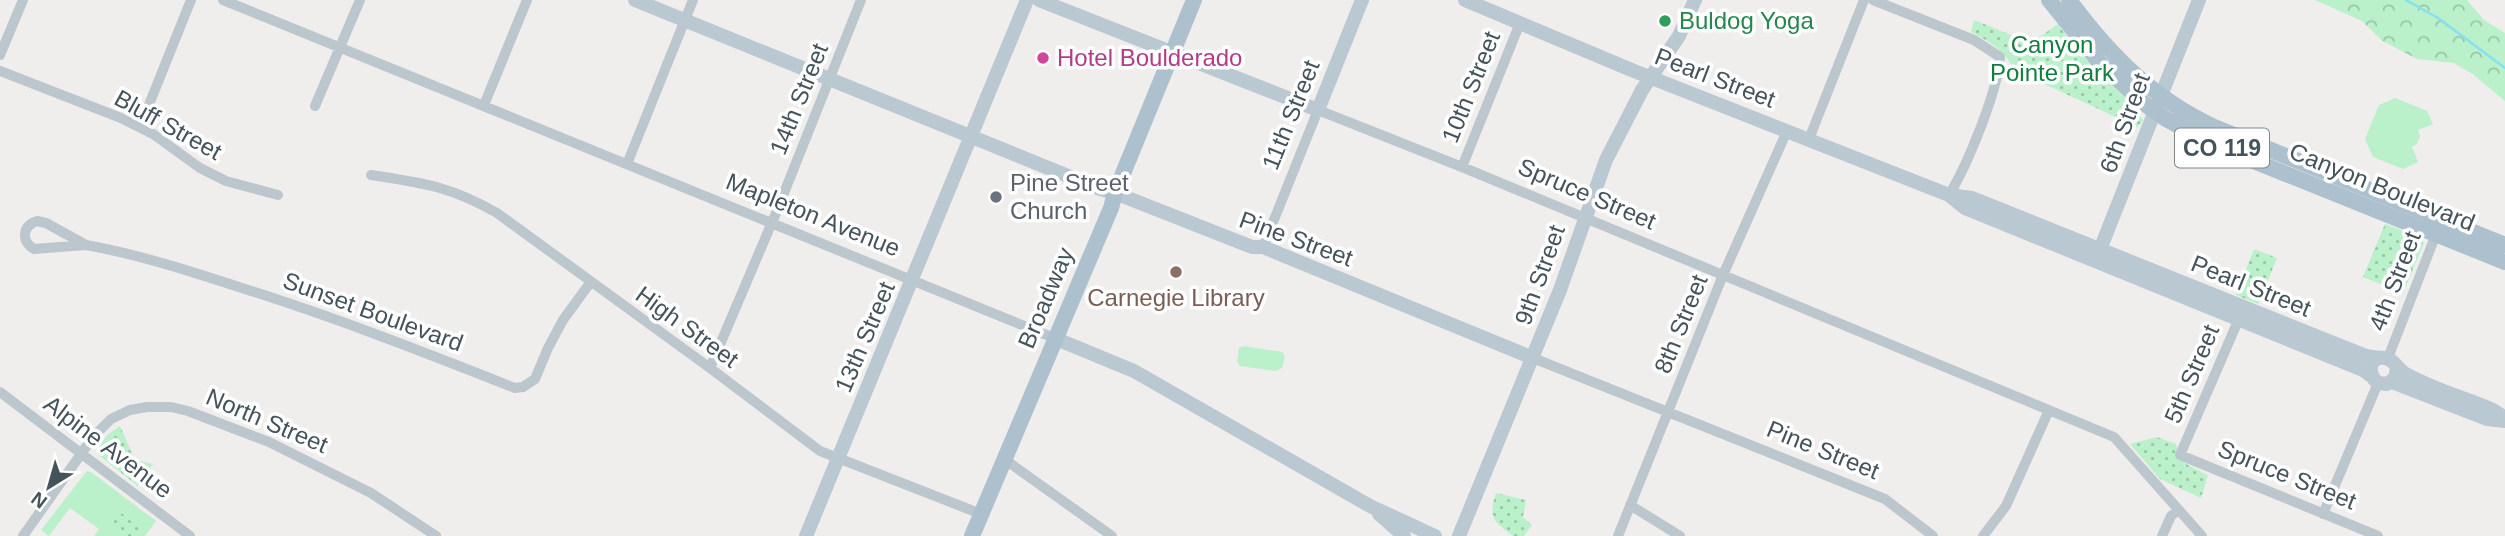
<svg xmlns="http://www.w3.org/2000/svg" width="2505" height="536" font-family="Helvetica,sans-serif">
<defs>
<pattern id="forest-crowns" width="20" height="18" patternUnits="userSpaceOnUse" patternTransform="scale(1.75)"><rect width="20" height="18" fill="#baf0ca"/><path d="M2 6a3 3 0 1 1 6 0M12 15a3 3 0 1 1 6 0" fill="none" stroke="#99c5a7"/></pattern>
<pattern id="park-dots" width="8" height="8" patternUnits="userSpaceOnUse" patternTransform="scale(1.75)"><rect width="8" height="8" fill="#baf0ca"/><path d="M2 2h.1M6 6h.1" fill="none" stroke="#99c5a7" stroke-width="1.8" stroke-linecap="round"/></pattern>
</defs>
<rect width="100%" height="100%" fill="#f0eded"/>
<path fill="#baf0ca" d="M2395,98L2427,111L2433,124L2418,130L2420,136L2417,144L2412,147L2418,162L2403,169L2373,157L2365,139L2379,105Z
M1244,346L1282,352L1285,357L1282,368L1276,371L1240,366L1237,362L1239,348Z
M87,471L91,472L156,521L145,536H94L99,529L70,508L49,536L41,530Z"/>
<path fill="url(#forest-crowns)" d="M2315,0H2467L2484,20L2505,33V101L2474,75L2454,63L2417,59L2381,40L2362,21Z"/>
<path fill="url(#park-dots)" d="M1974,20L2031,43L2058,24L2079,52L2132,105L2143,120L2140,125L2133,129L2120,119L2014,70C2004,49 1990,42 1971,32Z
M2385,224L2421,238L2424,243L2403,293L2363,277Z
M2254,249L2277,258L2258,304L2236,295Z
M120,426L135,460L153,464L138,486L97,454L96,451L107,435Z
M2157,437L2176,444C2180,465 2190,466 2208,475L2201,498L2160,479L2130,444Z
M1496,493L1526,500L1523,517L1532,525L1524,536H1513C1493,521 1488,518 1496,493Z
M120,512L144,530L140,536H127L111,524Z"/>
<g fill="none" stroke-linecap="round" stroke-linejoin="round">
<path stroke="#85e1ee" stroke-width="2.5" d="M2406,0L2438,18L2505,68"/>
<path stroke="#bbc6cd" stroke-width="10" d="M223,0L1054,338
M1873,0L1974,40L2000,57C1998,91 1967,166 1949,195
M0,55L23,0
M0,71L121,118L153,134L200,168L226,181L278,195
M484,105L527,0
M315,106L360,0
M140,127L191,0
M1809,139L1864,0
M627,164L693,0
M1462,167L1520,23
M371,175C423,183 450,186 497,213L710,368L820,451L981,514
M37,221L46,223L86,245L34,249C21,241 22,226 37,221Z
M86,245C141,255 193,272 245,289C337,318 426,353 515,388L523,387L535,379L548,348L563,320L590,283
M1263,247L1318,110L1462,167L2114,437L2202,536
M2241,314L2180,455L2378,536
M1533,358L1885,499L1933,536
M2388,358L2438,229
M710,368L776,213L861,0
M0,392L190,536
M1004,459L1112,536
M1630,505L1680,536
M2323,514L2378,383
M23,536L93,437L111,419L130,410L147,407H171L188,411L269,442L371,493L436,536
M1618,536L1723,275L1787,131
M1983,536L2006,506L2049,410
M2162,536L2171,516L2178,510"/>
<path stroke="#bac8d2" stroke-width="14" d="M635,0L1100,189L1115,193L1252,247H1263L1533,358
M1039,0L1318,110L1362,0
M1465,0L1634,71L1949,195L1972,198L2366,356L2380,358
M1949,195L1965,208L2363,370L2371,376
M2097,257L2199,0
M1054,338L1134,371L1370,506L1435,536
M2397,368L2395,378L2387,384L2378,383C2367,375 2368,355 2385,358C2394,359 2398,370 2406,374C2433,389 2465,398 2493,410L2505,418
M2392,382L2487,419L2505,421
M1379,514L1404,536
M806,536L1027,0
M1459,536L1560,290L1606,160L1642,90L1679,36L1695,0"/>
<path stroke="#acc0cd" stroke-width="16" d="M2049,0L2100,63L2142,102L2166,119L2214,145L2505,262
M2069,0C2110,55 2152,98 2214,127L2505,245
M972,536L1111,208L1115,193L1194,0"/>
</g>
<circle fill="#2e9e5b" stroke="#fff" stroke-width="2.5" cx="1665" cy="21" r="7"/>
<circle fill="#d1479c" stroke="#fff" stroke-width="2.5" cx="1043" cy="58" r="7"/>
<circle fill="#6b7280" stroke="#fff" stroke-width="2.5" cx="996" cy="197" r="7"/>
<circle fill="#8d6e63" stroke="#fff" stroke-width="2.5" cx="1176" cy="272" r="7"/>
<g text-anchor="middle" stroke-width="7" stroke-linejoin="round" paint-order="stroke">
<rect fill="#fff" stroke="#7d878c" stroke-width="2" x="2175" y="128.5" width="94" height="39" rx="5"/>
<g font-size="23" font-weight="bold" fill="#45535b">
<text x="2222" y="156">CO 119</text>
</g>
<g font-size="24" fill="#27864d" stroke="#fff" text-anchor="start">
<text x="1679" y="29">Buldog Yoga</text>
</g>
<g font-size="24" fill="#147e40" stroke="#fff">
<text x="2052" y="53">Canyon<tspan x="2052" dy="28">Pointe Park</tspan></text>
</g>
<g font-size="24" fill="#b23c85" stroke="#fff" text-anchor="start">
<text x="1057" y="66">Hotel Boulderado</text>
</g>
<g font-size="24" fill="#45535b" stroke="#fff">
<text transform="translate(1715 78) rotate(21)" y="8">Pearl Street</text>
<text transform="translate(1471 87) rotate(-68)" y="8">10th Street</text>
<text transform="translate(799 99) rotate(-68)" y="8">14th Street</text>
<text transform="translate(1291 115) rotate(-68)" y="8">11th Street</text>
<text transform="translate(2125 123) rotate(-70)" y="8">6th Street</text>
<text transform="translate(168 125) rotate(29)" y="8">Bluff Street</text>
<text transform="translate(2382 187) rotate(22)" y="8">Canyon Boulevard</text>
<text transform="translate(1587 194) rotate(23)" y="8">Spruce Street</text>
<text transform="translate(813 215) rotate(22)" y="8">Mapleton Avenue</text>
<text transform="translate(1296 239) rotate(20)" y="8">Pine Street</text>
<text transform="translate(1540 275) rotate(-70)" y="8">9th Street</text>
<text transform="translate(2395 281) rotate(-69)" y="8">4th Street</text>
<text transform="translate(2251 286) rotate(22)" y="8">Pearl Street</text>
<text transform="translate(1046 298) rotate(-67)" y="8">Broadway</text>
<text transform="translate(373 312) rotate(20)" y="8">Sunset Boulevard</text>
<text transform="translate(1681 324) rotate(-68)" y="8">8th Street</text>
<text transform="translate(687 327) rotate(36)" y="8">High Street</text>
<text transform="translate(865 337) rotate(-67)" y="8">13th Street</text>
<text transform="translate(2192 374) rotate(-67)" y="8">5th Street</text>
<text transform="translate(267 421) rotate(23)" y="8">North Street</text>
<text transform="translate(108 447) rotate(37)" y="8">Alpine Avenue</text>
<text transform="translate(1823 450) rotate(22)" y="8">Pine Street</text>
<text transform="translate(2287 475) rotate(22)" y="8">Spruce Street</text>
</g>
<g font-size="24" fill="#5b616d" stroke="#fff" text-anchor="start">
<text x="1010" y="191">Pine Street<tspan x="1010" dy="28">Church</tspan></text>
</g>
<g font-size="24" fill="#785e54" stroke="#fff">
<text x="1176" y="306">Carnegie Library</text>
</g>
</g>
<g transform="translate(49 487) rotate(217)" stroke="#ffffff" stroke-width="5" paint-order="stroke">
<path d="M0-5L12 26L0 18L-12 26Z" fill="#45535b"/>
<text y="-10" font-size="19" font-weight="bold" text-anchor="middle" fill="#45535b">N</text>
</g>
</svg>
